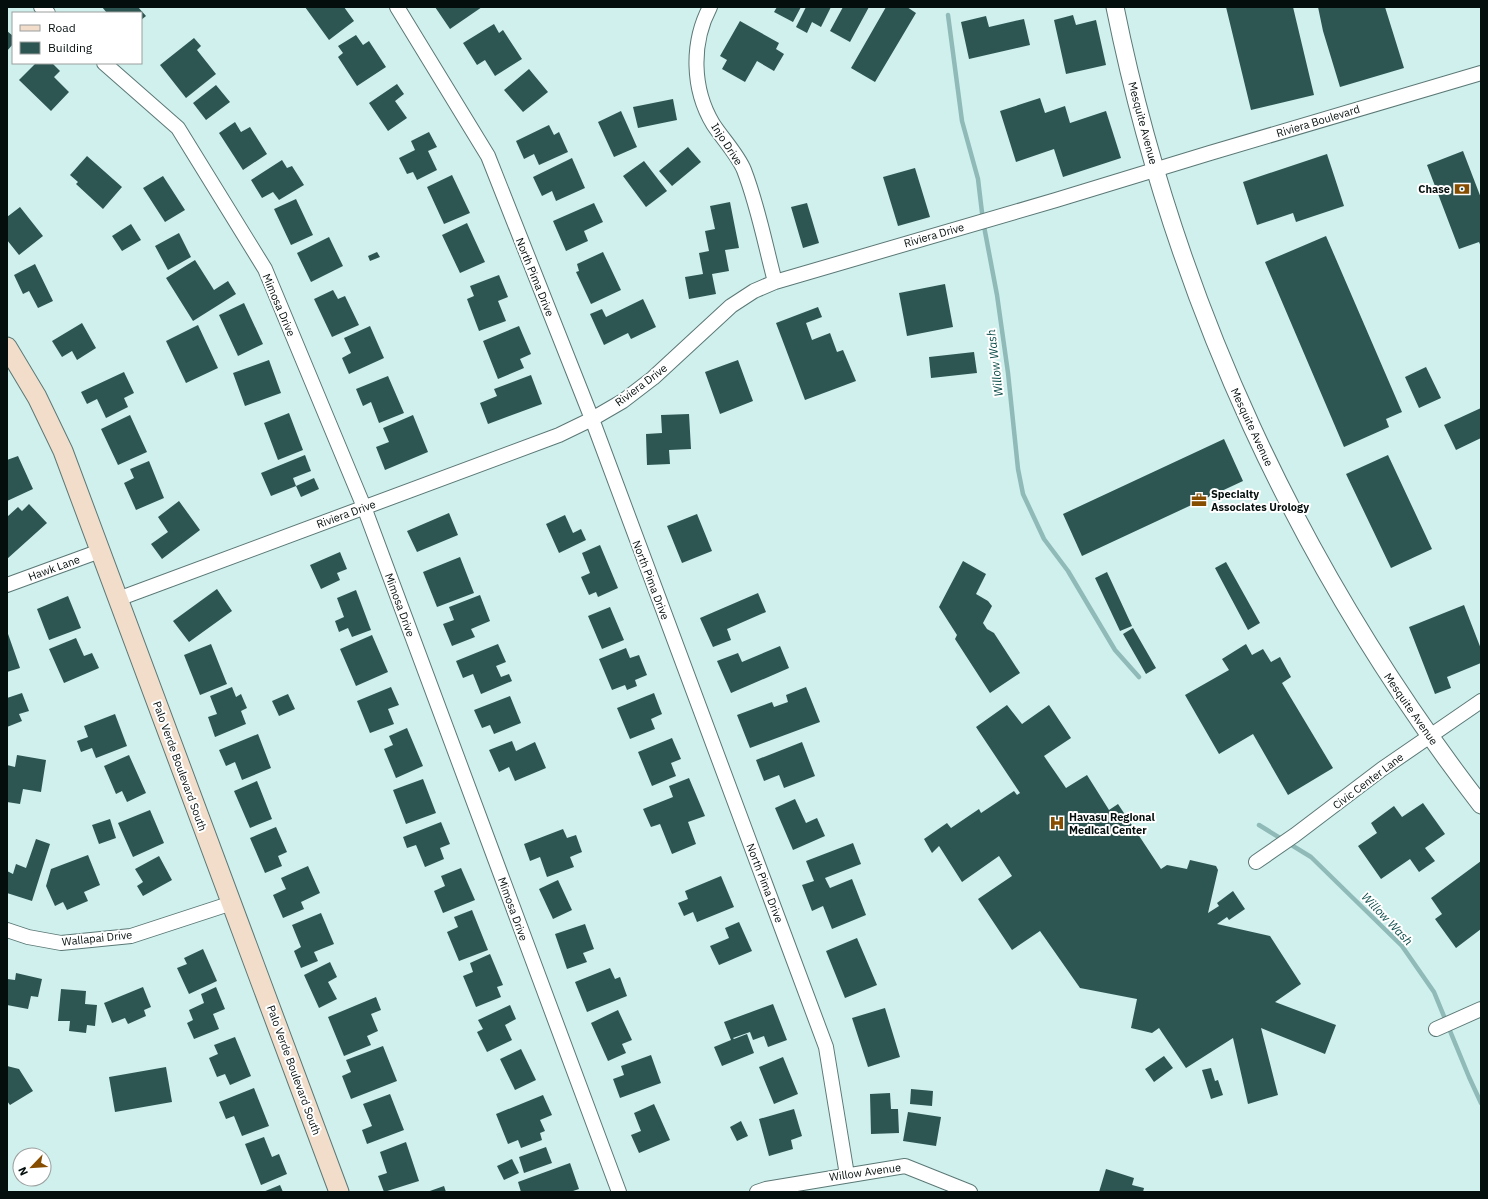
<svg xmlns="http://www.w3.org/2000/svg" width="1488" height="1199" font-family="'IBM Plex Sans',sans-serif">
<rect width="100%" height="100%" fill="#cff0ed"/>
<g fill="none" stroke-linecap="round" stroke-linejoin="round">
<path stroke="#8fbab7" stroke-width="4.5" d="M948,15L962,121L978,179L983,221L997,295L1008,373L1018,469L1023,494L1044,539L1068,571L1115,650L1139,677
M1259,825L1311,857L1402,946L1434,992L1469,1077L1481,1103"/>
</g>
<path fill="#2d5653" d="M102,7H138L146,16L141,20V13H107Z
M305,7H344L354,21L329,40Z
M435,7H482L450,29Z
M777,7H801L793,22L774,12Z
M806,7H831L821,27L812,22L807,33L796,27Z
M843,7H869L850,42L830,31Z
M886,7H907L916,13L875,82L851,68Z
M1226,7H1293L1314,95L1251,110Z
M1318,7H1385L1404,68L1340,87L1323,31Z
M1073,15L1076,25L1096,20L1106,65L1066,74L1054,20Z
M986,16L989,27L1024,19L1030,45L969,59L961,22Z
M740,21L779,43L776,49L784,54L774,71L757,61L745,82L722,69L727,60L720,56Z
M494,24L499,33L503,30L522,59L495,76L485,60L477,65L463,43Z
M7,31L13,36V44L7,51Z
M356,35L363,45L369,41L386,67L357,86L338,57L343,53L338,46Z
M194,38L201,46L197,50L216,74L186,98L160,65Z
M36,63H52L60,71L54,77L69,92L51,111L19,80Z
M529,69L548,92L523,112L504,90Z
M397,84L404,94L395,101L407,118L388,131L369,103Z
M216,85L230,102L206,120L193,103Z
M1040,98L1045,113L1065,106L1070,123L1106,111L1121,158L1063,177L1054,149L1016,162L1000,111Z
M673,99L677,120L638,128L633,107Z
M621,111L637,147L614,157L598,122Z
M235,122L241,132L250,127L267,154L243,170L219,133Z
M549,125L554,135L559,132L568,152L539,165L534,154L524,159L516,141Z
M429,132L437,147L428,151L437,170L417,180L413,172L407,174L399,158L415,150L411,141Z
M688,147L701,162L672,186L659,171Z
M1463,151L1481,198V247L1479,242L1459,249L1427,165Z
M1327,154L1344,206L1296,222L1293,213L1257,225L1243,182Z
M87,156L122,187L103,209L76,184L78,182L70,175Z
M572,158L585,188L556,201L552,191L542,196L533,177Z
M282,160L287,168L292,166L304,185L279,200L273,192L262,198L251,180Z
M644,161L667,191L646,207L623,176Z
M915,168L930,217L898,226L883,177Z
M452,175L470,213L444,224L427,187Z
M163,176L185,210L165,222L143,188Z
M296,199L313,235L291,245L274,209Z
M730,202L739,248L725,250L729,271L712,274L716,294L689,299L685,277L703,274L699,253L709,251L705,231L715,229L710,206Z
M594,203L603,222L584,231L588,241L566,251L553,221Z
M807,203L819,243L803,248L791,207Z
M20,207L43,236L19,255L7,240V217Z
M467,223L485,262L460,273L442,235Z
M131,224L141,240L122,251L112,236Z
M179,233L191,257L168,270L155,246Z
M1326,236L1402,412L1386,419L1389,427L1344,447L1265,262Z
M329,237L343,266L311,282L297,253Z
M377,252L380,257L370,261L368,256Z
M603,252L621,290L591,304L576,272L579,271L577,264Z
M195,260L214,290L228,281L236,294L193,321L166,278Z
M35,264L53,301L38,308L29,291L23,294L14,275Z
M499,275L508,297L498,301L506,321L479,331L467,299L474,296L470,286Z
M945,284L953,327L907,336L899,293Z
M333,290L338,299L345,296L359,325L332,337L314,299Z
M643,299L656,327L631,339L628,333L604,345L590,314L602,309L606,317Z
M244,303L263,344L238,356L219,315Z
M818,307L822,317L806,323L812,340L830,333L837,352L843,350L856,381L805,400L776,323Z
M82,323L96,348L77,360L72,351L62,357L52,341Z
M198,325L218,368L186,383L166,341Z
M370,326L384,358L349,374L342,358L351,353L344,338Z
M519,326L531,354L520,359L524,368L498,379L483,341Z
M974,352L977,373L931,378L929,357Z
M269,360L281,393L245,406L233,373Z
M738,360L753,401L720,414L705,372Z
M1426,367L1441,398L1419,408L1405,377Z
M124,372L134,393L124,398L128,407L106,418L97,399L87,404L81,392Z
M531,375L542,404L488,424L480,403L497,396L494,389Z
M388,376L404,413L379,423L371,402L363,406L356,389Z
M1481,408V438L1456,450L1444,425Z
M289,413L303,450L278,460L264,423Z
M689,414L691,449L669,450L670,464L647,465L646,434L662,433L661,415Z
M130,415L147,452L118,465L101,429Z
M413,415L428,452L385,470L376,447L389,442L383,428Z
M1224,439L1243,481L1082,556L1063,514Z
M305,455L311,471L293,478L296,486L271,496L261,473Z
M1388,455L1432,549L1391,568L1346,474Z
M18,456L33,489L7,501V460Z
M149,461L164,498L136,510L124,483L134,478L130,469Z
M314,478L319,489L301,497L296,486Z
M179,501L200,530L162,559L151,544L168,532L158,517Z
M29,504L47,523L7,559V517L18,507L22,511Z
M449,513L458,535L417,552L407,531Z
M697,514L712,551L682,563L667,526Z
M565,515L573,533L581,529L586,540L559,553L546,524Z
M600,545L618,588L598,597L596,592L589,595L581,577L590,573L582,553Z
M340,552L347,569L337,573L340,580L321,589L310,565Z
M460,557L474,593L437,607L423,572Z
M963,561L986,574L976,594L988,601L992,606L983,623L987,629L994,633L1020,673L990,693L955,639L957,635L939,607Z
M1226,562L1260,623L1248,630L1215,568Z
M1107,572L1132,626L1120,631L1095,578Z
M217,589L232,611L189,642L173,621Z
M356,590L371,630L352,637L348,628L339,632L335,621L344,617L337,598Z
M758,593L766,612L727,629L731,640L713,647L700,618Z
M480,595L490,621L471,629L475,637L452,646L443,624L454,620L449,607Z
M68,596L81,628L49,640L37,609Z
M1464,605L1481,649V663L1447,677L1451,688L1435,694L1409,627Z
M610,607L624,640L602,649L588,616Z
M1133,628L1156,668L1146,674L1123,634Z
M7,631L20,668L7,672Z
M372,635L388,672L356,686L340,649Z
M76,638L84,656L92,653L99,668L64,683L49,649Z
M211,644L227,684L200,695L184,655Z
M498,644L506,662L496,666L501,677L509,674L512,681L481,694L473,674L463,678L456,661Z
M1246,644L1252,655L1263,649L1271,662L1280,657L1291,677L1282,683L1333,768L1288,795L1253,734L1219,754L1185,695L1229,670L1222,659Z
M780,646L789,668L731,693L717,661L738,653L742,662Z
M626,648L630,658L639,655L647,675L635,680L637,686L627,690L625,685L612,690L599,659Z
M232,687L236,697L241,694L247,708L241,711L246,724L215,737L208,717L217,714L210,696Z
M391,687L399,705L388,709L394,724L370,733L357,701Z
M806,687L820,722L750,748L737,715L772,702L774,707L788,702L786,695Z
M22,693L29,711L19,714L22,721L7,727V698Z
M654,693L662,714L651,719L655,729L630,739L617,708Z
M288,694L295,709L279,716L272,701Z
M510,696L521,723L494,734L490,725L482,728L474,710Z
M1007,705L1022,724L1049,705L1071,738L1044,756L1066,788L1087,775L1109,810L1118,804L1161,869L1167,865L1187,869L1190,860L1216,866L1218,870L1208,913L1219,906L1217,903L1233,891L1245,909L1229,920L1227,917L1217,924L1270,936L1301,984L1275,1002L1336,1025L1325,1054L1261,1028L1278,1095L1248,1104L1233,1038L1186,1068L1159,1028L1152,1033L1131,1028L1137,999L1080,988L1040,931L1012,950L978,899L1012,876L999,856L962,882L939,846L932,853L924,839L947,823L951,828L979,809L981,813L1014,791L1017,795L1020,793L976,727Z
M115,714L127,746L96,758L92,748L81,752L77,741L88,737L84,726Z
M407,728L423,766L396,778L384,749L393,745L389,736Z
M258,734L271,768L242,780L235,762L226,766L219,750Z
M672,738L681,759L671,763L676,776L652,786L638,752Z
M512,741L516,751L535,742L546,768L515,781L509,767L499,772L489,750Z
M802,742L815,776L784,788L779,775L764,781L756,760Z
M17,755L46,760L41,792L23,789L20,804L7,802V765L15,767Z
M129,755L146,793L127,802L122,791L116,794L104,766Z
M689,778L705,816L688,822L696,844L672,854L660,824L651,827L643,809L673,797L669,786Z
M423,779L436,813L406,824L393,790Z
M257,781L272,819L250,828L234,791Z
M795,799L806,823L817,818L825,836L793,850L775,808Z
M1423,803L1445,834L1425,848L1435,861L1419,872L1410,859L1381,879L1358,846L1377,833L1371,823L1394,806L1402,817Z
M150,810L164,843L133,857L118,823Z
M110,819L116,838L99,844L92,825Z
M441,822L450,844L440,848L444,859L425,867L416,845L407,848L403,837Z
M276,827L287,852L278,856L282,866L265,873L250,838Z
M563,829L567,838L576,835L582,852L570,857L574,867L547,877L540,857L530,861L524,844Z
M36,839L50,844L32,901L7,893V871L13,874L16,864L26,868Z
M853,843L861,864L825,878L830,888L852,879L866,915L832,929L823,906L812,911L802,885L814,881L806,861Z
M88,855L100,885L84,892L88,901L67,910L63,902L55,906L46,886L51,869Z
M159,856L172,880L143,896L137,886L143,882L135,869Z
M1481,861V929L1456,948L1435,919L1442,914L1431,898Z
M308,866L320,893L301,902L304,909L283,918L273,895L286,889L281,878Z
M461,868L475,900L443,913L434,891L445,886L441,876Z
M721,876L734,907L697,922L693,912L684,916L678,903L688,899L685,891Z
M558,880L572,910L553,919L539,889Z
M472,910L488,950L459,961L447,932L458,927L454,917Z
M321,913L334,944L314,952L318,961L301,968L294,951L301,947L292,925Z
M739,922L752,951L719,965L710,946L729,938L725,928Z
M585,924L594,949L583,953L587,962L567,969L555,934Z
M857,938L877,985L845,998L826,951Z
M203,949L217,981L189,994L177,968L187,964L184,958Z
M490,954L503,985L497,987L501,997L476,1007L463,976L473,972L470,963Z
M330,962L337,977L328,982L337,999L319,1008L304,975Z
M610,968L615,979L620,977L627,996L587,1012L575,982Z
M16,973L42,979L38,997L31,996L28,1009L7,1005V979L15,980Z
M143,987L151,1007L144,1010L146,1016L128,1024L125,1018L112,1023L104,1003Z
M216,987L225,1009L213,1014L219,1029L194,1039L187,1023L193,1020L189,1010L204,1003L201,994Z
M61,989L86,991L85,1004L97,1005L95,1026L87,1025L86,1033L69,1031L70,1021H58Z
M376,997L381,1010L371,1014L378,1031L367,1036L371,1045L344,1056L328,1017Z
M773,1004L787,1040L768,1047L764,1036L753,1040L750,1032L733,1038L734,1039L747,1034L754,1053L722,1066L714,1047L731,1040L724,1022Z
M510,1005L516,1019L505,1025L512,1040L487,1052L477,1032L483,1029L478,1020Z
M885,1008L900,1057L868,1067L852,1018Z
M618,1010L632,1040L622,1044L626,1053L608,1061L591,1023Z
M235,1037L251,1076L230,1085L225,1074L217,1077L209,1058L218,1054L214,1045Z
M383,1046L397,1081L351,1099L342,1076L351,1072L346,1060Z
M521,1049L536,1080L515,1090L500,1059Z
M651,1055L661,1083L620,1098L613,1079L624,1075L621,1066Z
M1164,1056L1173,1068L1154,1082L1145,1069Z
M783,1057L798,1094L774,1104L759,1067Z
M7,1066L19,1069L33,1091L10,1105L7,1101Z
M166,1067L172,1102L115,1112L109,1077Z
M1211,1068L1215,1081L1218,1080L1223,1095L1211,1099L1202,1070Z
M254,1088L269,1126L242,1136L234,1116L226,1119L219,1102Z
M911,1089L933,1091L932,1106L910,1104Z
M890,1093L891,1109H898L899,1133L871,1134L870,1094Z
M390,1094L404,1130L367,1144L362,1130L372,1126L363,1104Z
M543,1095L552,1115L540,1120L545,1131L540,1133L542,1140L521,1148L518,1140L508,1144L496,1114Z
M654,1104L670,1140L639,1153L631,1135L641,1131L634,1113Z
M794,1109L802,1136L791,1140L793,1149L769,1156L759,1119Z
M908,1112L941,1117L936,1146L903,1141Z
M741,1121L748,1136L737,1141L730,1127Z
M264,1137L272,1157L279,1154L287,1174L261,1185L245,1144Z
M406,1142L419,1181L384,1192L378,1176L387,1173L380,1152Z
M546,1147L552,1163L524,1173L519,1157Z
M512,1159L519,1173L504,1180L497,1166Z
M570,1163L579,1189L570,1192H521L518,1182Z
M1106,1169L1134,1178L1132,1185L1144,1188L1143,1192H1099Z
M280,1185L283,1192H263Z
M444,1186L446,1192H427Z"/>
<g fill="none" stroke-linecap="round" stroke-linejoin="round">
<g stroke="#5b7876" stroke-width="16">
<path id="minor" d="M41,7L48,13
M397,7L488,156L592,419L826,1047L847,1175
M710,7C691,43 692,89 713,124C722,138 738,155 744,170C758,206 765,244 775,282
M104,63L178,128L265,269L364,507L619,1192
M7,585L100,551
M118,599L559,435L592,419L623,401L653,378L731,306L754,291L775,282L1056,200L1210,153L1481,73
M1256,862L1295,835L1382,769L1481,701
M7,930L28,937L61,943L131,936L232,903
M1436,1029L1481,1009
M757,1192L766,1189L905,1166L970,1192"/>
</g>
<g stroke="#5b7876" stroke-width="19">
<path id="tertiary" d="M1115,7C1174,299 1299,569 1481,805"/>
</g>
<g stroke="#5b7876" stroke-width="21">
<path id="secondary" d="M7,347L37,397L63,451L339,1192"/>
</g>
<use href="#minor" stroke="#fff" stroke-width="14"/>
<use href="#tertiary" stroke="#fff" stroke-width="17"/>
<use href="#secondary" stroke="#f1ddca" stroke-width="19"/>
</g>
<defs>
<g id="bank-bare" transform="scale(1.2)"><path d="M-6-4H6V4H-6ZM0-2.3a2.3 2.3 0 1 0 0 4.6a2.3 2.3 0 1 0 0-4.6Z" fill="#864d00" stroke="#fff" stroke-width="2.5" paint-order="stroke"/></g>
<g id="office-bare" transform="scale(1.2)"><path d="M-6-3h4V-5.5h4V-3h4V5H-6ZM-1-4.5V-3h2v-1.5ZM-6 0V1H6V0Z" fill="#864d00" stroke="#fff" stroke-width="2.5" paint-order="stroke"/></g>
<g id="hospital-bare" transform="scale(1.2)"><path d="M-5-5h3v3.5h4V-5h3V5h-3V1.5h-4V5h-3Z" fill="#864d00" stroke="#fff" stroke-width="2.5" paint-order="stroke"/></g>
</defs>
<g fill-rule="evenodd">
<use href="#bank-bare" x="1462" y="189"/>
<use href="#office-bare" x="1199" y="500"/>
<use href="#hospital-bare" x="1057" y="823"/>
</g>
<g text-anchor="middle" stroke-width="4" stroke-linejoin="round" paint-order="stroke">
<g font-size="11" fill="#040e0d" stroke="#fff">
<text transform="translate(1318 121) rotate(-17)" y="4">Riviera Boulevard</text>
<text transform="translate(1143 123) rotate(75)" y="4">Mesquite Avenue</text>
<text transform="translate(727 144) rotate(57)" y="4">Injo Drive</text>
<text transform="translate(934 235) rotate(-16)" y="4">Riviera Drive</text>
<text transform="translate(535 277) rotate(68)" y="4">North Pima Drive</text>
<text transform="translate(279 305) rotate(67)" y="4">Mimosa Drive</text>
<text transform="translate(641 385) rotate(-37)" y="4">Riviera Drive</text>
<text transform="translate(1252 427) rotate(65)" y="4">Mesquite Avenue</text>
<text transform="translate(346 514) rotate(-20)" y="4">Riviera Drive</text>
<text transform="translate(54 568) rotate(-20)" y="4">Hawk Lane</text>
<text transform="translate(651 580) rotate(69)" y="4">North Pima Drive</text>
<text transform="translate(400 605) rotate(70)" y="4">Mimosa Drive</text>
<text transform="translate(1411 709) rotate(55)" y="4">Mesquite Avenue</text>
<text transform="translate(180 766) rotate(70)" y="4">Palo Verde Boulevard South</text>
<text transform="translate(1368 781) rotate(-37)" y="4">Civic Center Lane</text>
<text transform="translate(765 883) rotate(69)" y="4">North Pima Drive</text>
<text transform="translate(513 909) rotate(70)" y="4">Mimosa Drive</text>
<text transform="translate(97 938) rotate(-6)" y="4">Wallapai Drive</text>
<text transform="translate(294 1070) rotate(70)" y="4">Palo Verde Boulevard South</text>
<text transform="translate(865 1172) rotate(-8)" y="4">Willow Avenue</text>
</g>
<g font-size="11" font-weight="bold" fill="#040e0d" stroke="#fff" text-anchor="start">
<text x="1450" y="193" text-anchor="end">Chase</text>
<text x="1211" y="498">Specialty<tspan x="1211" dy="13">Associates Urology</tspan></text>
<text x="1069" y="821">Havasu Regional<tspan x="1069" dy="13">Medical Center</tspan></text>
</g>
<g font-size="12" font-style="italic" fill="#0b4c49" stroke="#fff">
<text transform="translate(995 363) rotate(-97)" y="4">Willow Wash</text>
<text transform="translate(1387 919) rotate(46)" y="4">Willow Wash</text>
</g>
</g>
<rect width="1488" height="1199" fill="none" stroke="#040e0d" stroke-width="16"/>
<rect x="12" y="12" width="130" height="52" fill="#ffffff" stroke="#9b9f9e"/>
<rect x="20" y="25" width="20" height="6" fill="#f1ddca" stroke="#9b9f9e"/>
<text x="48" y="32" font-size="12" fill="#040e0d">Road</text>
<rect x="20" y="42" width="20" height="12" fill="#2d5653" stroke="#9b9f9e"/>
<text x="48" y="52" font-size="12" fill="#040e0d">Building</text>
<g transform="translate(32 1167) rotate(245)"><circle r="19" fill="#ffffff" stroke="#9b9f9e"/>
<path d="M0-3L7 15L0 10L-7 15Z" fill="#864d00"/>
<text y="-6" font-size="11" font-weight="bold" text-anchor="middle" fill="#040e0d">N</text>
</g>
</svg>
